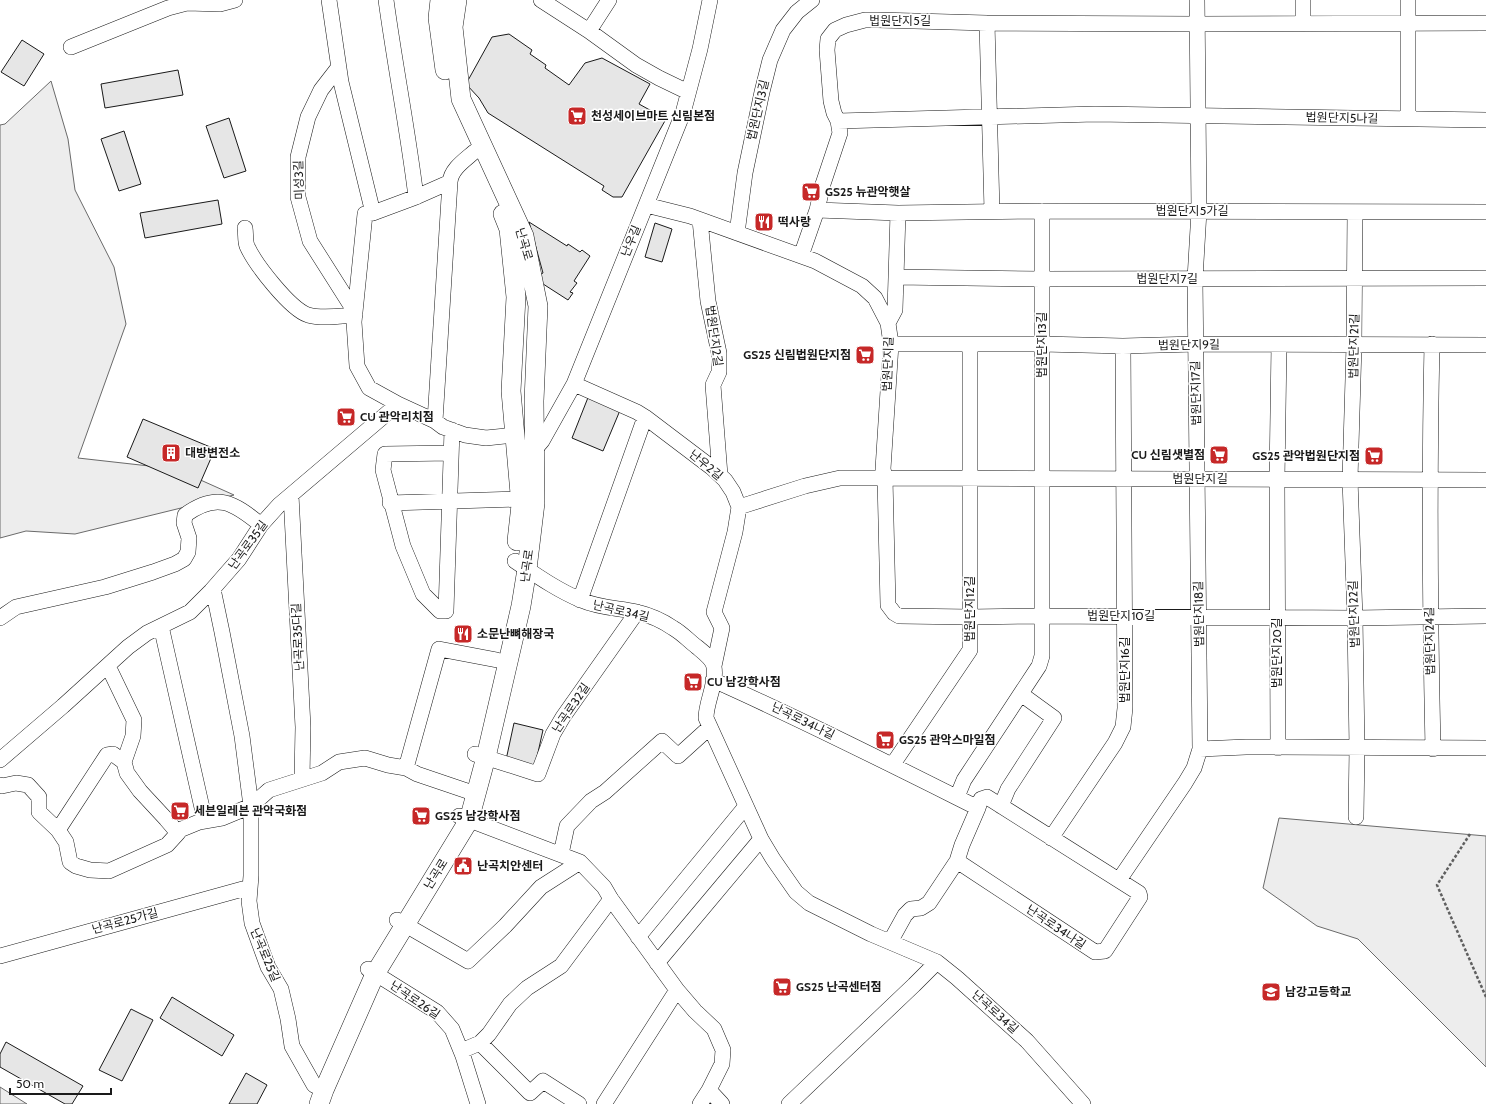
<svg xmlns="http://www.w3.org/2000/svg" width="1486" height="1104" font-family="Cabin,'Noto Sans KR',sans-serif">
<rect width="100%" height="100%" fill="#fff"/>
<path fill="#ededed" stroke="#6a6a6a" d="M51,81L68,139L75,190L114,267L126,324L78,458L176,469L234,495L75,534L26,531L0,538V125L5,124Z
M1279,818L1486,836V1067L1358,939L1317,926L1263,888Z
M0,1087L27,1104H0Z"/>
<path fill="#e6e6e6" stroke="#1a1a1a" d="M509,34L532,50L530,54L546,65L545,68L569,85L585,63L602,58L650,84L639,104L666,119L622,197H613L602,190L604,186L488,113L479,98L466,84L492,37Z
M22,40L44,54L24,86L1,72Z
M178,70L183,95L105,108L101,84Z
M229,118L246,171L224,178L206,126Z
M124,131L141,184L119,191L101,139Z
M218,200L222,224L145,238L140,213Z
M529,222L567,246L568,244L580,252L582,250L590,256L574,281L577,283L570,292L573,293L568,300L540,282L539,275L543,273Z
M655,223L672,229L662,262L645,257Z
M589,395L621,408L603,451L572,438Z
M143,419L215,449L198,488L127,457Z
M514,723L543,730L535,766L506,760Z
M172,997L234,1035L222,1056L160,1018Z
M131,1009L153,1020L122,1081L99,1070Z
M6,1042L83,1086L72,1104H65L0,1067V1054Z
M246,1073L267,1085L257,1104H229Z"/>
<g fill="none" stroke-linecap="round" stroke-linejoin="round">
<g stroke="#1a1a1a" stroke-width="16">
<path id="minor" d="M329,0L341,82L373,213L365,214L354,322L357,366L369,388L398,404
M386,0C395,66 408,131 416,197
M541,0L589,31L636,65L659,78L688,92
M1303,0V24
M1408,0V119
M987,23L992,211
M589,31L609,0
M71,47L168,8L187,3L220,4L235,0
M338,68L321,90L308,117L298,157V197L310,241L355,312
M838,121L1095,114L1486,120
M646,205L690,216L815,261L862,286L875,298L888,323L891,344L883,469L885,478L1486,480
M817,210L898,213L1042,211L1486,212
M1355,212L1354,345L1350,479L1355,618L1357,748L1356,817
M373,213L416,197L450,182C451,169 465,160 474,152
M700,220L708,301L719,353V372L713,385L720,475
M245,228C246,234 245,241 247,246C255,264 290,309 308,315C322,319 340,316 355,315
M737,233L745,173L762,92L770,60L783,30L797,12L812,0
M801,256L817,210L823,184L840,133L838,121L834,113L831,101L827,50L828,39L835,30L846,25L865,20H878L987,23L1197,24L1486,23
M896,277L1042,279L1486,278
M888,323L895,310L898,213
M891,344H1042L1123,346L1196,344L1486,345
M1432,344C1429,479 1430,614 1433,749
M574,384L637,412L645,417L711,467L725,480L733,492L739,507L805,486L840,478H885L888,605L894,613L899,616L970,617L1042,616L1355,618L1486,616
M435,421L450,182
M451,453L385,454L383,470L403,546L423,594L440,611H446L452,430
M531,454L542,441L574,384L683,113L700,49L710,0
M291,495L303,727L302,778
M390,503L521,499
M515,561C536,575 557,590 581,600C599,608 618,608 637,612C649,615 663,621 673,628C682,633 689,641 697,647C703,652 713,659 714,667C717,683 706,702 706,718L761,839L773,859L796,892L809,903L871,934L937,962L957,978L1027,1041L1083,1104
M213,589L222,632L242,736L251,806V876L249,901L252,923L268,967L281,989L288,1019L292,1046L314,1085L324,1090
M580,600L645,417
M0,618L16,607L105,587L153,572L175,564L184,559L188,552L189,538L184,523L185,515C217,492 233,502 261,525
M161,626L205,821
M108,666L134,720L133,736L124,762L127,773L140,791L166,819L178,833
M714,666L722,628L714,612L735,532L739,507
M713,680C803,720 890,764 978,808L981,799L987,797L1139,893L1140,897L1105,951L1095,952L957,861
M1278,748L1277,479L1279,345
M1200,749L1246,747L1486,748
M475,754L538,774L553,734L563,717L637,612
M0,760L63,706L128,647L147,633L190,612L211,591L239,559L261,525L279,505L398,404L435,421L443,427L465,435L486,438L515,435
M893,764L970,650V344
M406,768L439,649L497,660
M0,785L2,786L16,783L28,785L39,797V812L58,830L66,842L70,862L76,866L90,870L109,871L167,845L178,833L177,831L199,822L222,818L251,806L269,790L322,773L339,762L365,758L388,765L406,768L417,774L476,794
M957,797L964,780L1039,666L1042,656V211
M1001,806L1008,789L1054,718L1021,694
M459,816L580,862L604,887L611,899L677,990L695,1011L714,1029L723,1050L722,1064L709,1090L700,1104
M58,830L107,755L113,754L124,762
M1051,838L1115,743L1123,727L1125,708L1123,346
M561,854L567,826L591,801L605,792L662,741L678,756L710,727
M1119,880L1185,783L1194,768L1200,749L1195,279L1199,211L1197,0
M397,920L468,961L505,926L541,887L580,862
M638,937L746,806
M890,942L905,915L911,909L921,908L929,903L957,861L962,845L978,808
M0,956L250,887
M657,963L761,839
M368,969L437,1012L452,1029L463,1056L478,1104
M480,1043L530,1093L543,1081L579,1104
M461,1051L480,1043L489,1034L510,1004L527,988L561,966L611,899
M709,1090L722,1104
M604,1104L677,990
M789,1104L914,985L937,962"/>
</g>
<g stroke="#1a1a1a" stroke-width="20">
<path id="major" d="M440,0L438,18L445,70
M503,214L509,229L516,297L511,391L521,505L517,541
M319,1104L324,1090L375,974L469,820L486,757L521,606L527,569L535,503L534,401L538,306L524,236L461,99L453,27L457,0"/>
</g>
<path stroke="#5f5f5f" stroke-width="2.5" stroke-dasharray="3 2" stroke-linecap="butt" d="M1470,834L1437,885L1486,997"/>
<use href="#minor" stroke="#fff" stroke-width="15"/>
<use href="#major" stroke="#fff" stroke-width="19"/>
</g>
<defs>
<g id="supermarket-square" transform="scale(1)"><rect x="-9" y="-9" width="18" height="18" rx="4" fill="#c62828" stroke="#fff"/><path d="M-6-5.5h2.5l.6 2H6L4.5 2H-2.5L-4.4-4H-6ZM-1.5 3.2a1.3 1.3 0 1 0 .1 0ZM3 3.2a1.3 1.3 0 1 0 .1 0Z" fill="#fff"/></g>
<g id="restaurant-square" transform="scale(1)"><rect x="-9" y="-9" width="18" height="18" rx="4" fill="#c62828" stroke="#fff"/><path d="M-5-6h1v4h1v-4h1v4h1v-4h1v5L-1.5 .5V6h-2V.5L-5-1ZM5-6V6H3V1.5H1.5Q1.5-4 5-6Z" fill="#fff"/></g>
<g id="building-square" transform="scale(1)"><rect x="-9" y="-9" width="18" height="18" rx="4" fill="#c62828" stroke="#fff"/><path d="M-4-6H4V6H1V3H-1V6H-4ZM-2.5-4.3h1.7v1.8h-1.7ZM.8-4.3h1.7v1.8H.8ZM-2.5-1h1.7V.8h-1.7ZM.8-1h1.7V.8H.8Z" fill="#fff"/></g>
<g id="civic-square" transform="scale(1)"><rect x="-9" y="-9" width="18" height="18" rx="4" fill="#c62828" stroke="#fff"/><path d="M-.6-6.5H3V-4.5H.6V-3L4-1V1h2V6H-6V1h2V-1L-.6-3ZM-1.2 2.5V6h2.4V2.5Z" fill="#fff"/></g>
<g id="school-square" transform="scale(1)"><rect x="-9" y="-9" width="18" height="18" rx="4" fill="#c62828" stroke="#fff"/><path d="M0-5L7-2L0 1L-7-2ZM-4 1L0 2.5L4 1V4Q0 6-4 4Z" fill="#fff"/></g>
</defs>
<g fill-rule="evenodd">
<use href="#supermarket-square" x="577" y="116"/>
<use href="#supermarket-square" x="811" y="192"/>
<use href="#restaurant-square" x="764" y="222"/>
<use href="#supermarket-square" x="865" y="355"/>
<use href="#supermarket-square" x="346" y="417"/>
<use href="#building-square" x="171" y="453"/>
<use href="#supermarket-square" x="1219" y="455"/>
<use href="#supermarket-square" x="1374" y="456"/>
<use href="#restaurant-square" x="463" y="634"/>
<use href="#supermarket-square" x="693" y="682"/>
<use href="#supermarket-square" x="885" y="740"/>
<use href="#supermarket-square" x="180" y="811"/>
<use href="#supermarket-square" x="421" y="816"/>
<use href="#civic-square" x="463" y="866"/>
<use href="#supermarket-square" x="782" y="987"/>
<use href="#school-square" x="1271" y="992"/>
</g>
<g text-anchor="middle" stroke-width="3" stroke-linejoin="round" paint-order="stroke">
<g font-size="12" fill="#1a1a1a" stroke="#fff">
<text x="900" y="25">법원단지5길</text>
<text transform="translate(758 110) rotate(-77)" y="4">법원단지3길</text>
<text transform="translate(1342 118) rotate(1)" y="4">법원단지5나길</text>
<text transform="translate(299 180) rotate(-92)" y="4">미성3길</text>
<text x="1192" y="215">법원단지5가길</text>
<text transform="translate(631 241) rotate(-68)" y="4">난우길</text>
<text transform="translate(524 244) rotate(74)" y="4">난곡로</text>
<text x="1167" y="283">법원단지7길</text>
<text transform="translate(714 336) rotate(82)" y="4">법원단지2길</text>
<text transform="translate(1042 345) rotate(-90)" y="4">법원단지13길</text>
<text transform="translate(1189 345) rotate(-1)" y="4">법원단지9길</text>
<text transform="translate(1354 346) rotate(-89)" y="4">법원단지21길</text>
<text transform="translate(888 364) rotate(-88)" y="4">법원단지길</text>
<text transform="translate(1196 393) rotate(-91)" y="4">법원단지17길</text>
<text transform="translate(706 465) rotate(40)" y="4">난우2길</text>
<text x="1200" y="483">법원단지길</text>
<text transform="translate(248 545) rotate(-54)" y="4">난곡로35길</text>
<text transform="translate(527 566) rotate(-82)" y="4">난곡로</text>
<text transform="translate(970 609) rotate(-90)" y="4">법원단지12길</text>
<text transform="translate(621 611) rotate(13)" y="4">난곡로34길</text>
<text transform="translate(1199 614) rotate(-91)" y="4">법원단지18길</text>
<text transform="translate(1354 614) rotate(-92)" y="4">법원단지22길</text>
<text x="1121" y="620">법원단지10길</text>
<text transform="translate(298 637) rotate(-93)" y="4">난곡로35다길</text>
<text transform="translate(1430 641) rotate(-91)" y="4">법원단지24길</text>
<text transform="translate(1277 653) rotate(-90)" y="4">법원단지20길</text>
<text transform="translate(1125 670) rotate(-90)" y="4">법원단지16길</text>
<text transform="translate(571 708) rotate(-56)" y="4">난곡로32길</text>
<text transform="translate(803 721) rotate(26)" y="4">난곡로34나길</text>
<text transform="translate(436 874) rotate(-58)" y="4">난곡로</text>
<text transform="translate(125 921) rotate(-15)" y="4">난곡로25가길</text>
<text transform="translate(1056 927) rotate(34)" y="4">난곡로34나길</text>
<text transform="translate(265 955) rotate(67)" y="4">난곡로25길</text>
<text transform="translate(415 1000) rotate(34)" y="4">난곡로26길</text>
<text transform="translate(995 1012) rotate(42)" y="4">난곡로34길</text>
</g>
<g font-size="12" font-weight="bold" fill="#1a1a1a" stroke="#fff" text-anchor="start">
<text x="591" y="120">천성세이브마트 신림본점</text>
<text x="825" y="196">GS25 뉴관악햇살</text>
<text x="778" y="226">떡사랑</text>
<text x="851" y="359" text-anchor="end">GS25 신림법원단지점</text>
<text x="360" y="421">CU 관악리치점</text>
<text x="185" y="457">대방변전소</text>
<text x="1205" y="459" text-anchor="end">CU 신림샛별점</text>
<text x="1360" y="460" text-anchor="end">GS25 관악법원단지점</text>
<text x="477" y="638">소문난뼈해장국</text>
<text x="707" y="686">CU 남강학사점</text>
<text x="899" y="744">GS25 관악스마일점</text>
<text x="194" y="815">세븐일레븐 관악국화점</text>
<text x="435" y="820">GS25 남강학사점</text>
<text x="477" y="870">난곡치안센터</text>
<text x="796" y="991">GS25 난곡센터점</text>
<text x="1285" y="996">남강고등학교</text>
</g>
</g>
<path d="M10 1088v6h101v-6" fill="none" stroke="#1a1a1a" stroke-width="2"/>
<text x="16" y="1088" font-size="12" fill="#1a1a1a" stroke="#ffffff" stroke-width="3" paint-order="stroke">50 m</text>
</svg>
